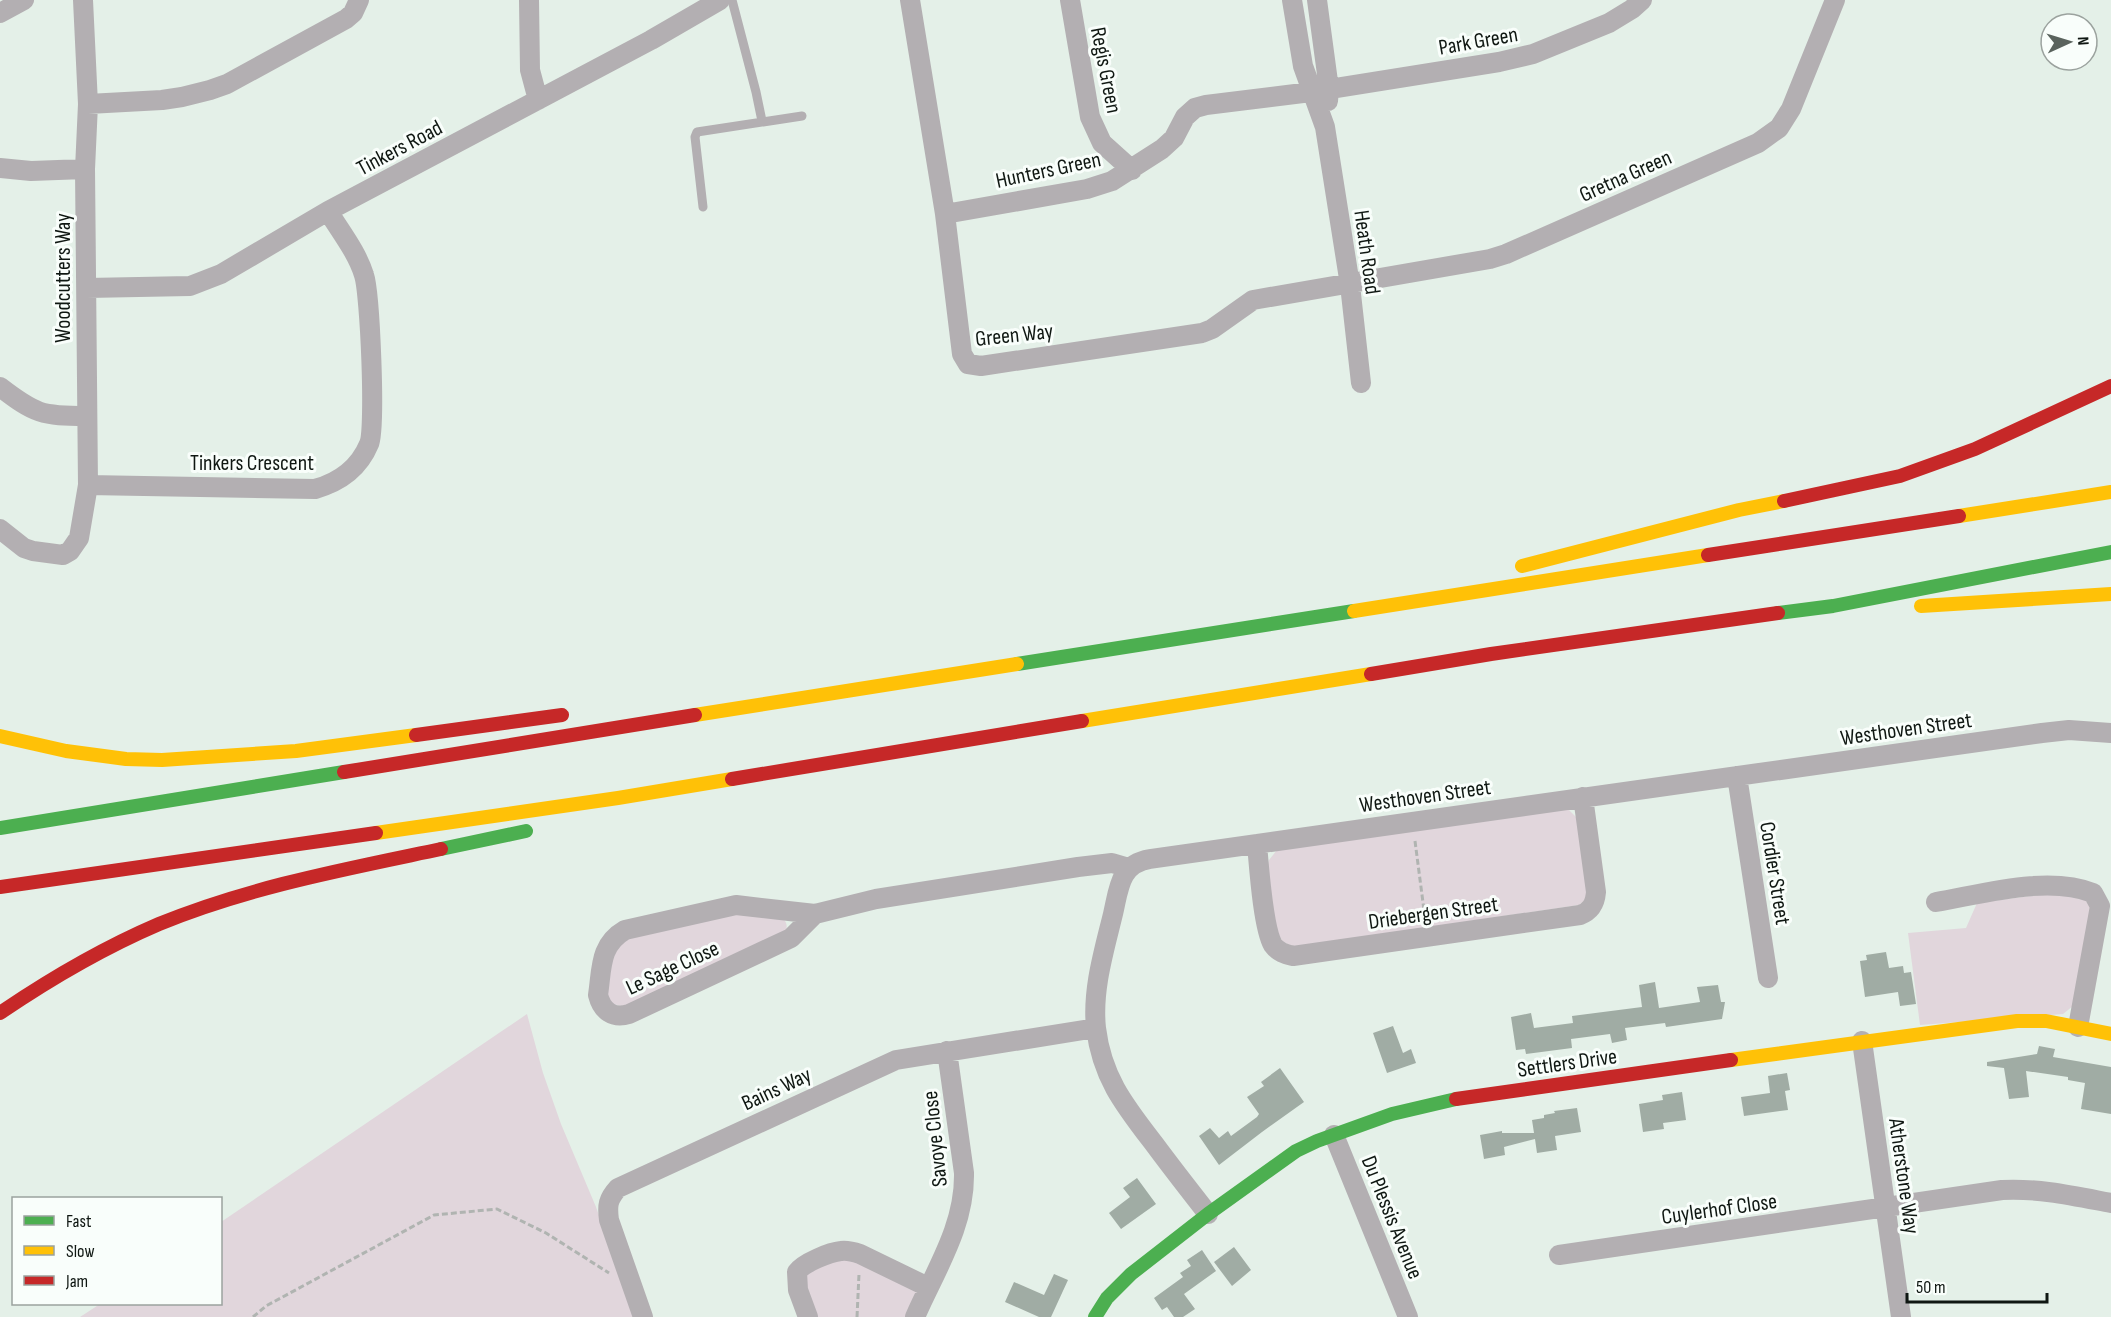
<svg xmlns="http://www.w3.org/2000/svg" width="2111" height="1317" font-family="'Sofia Sans Condensed',sans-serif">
<rect width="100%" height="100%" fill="#e4f0e8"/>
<path fill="#e1d6dc" d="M1568,809L1578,819L1588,890L1584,901L1579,905L1295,947L1283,942L1276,931L1267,867L1269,860L1277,850Z
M2052,893L2086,900L2091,907L2073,1006L2063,1014L1920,1025L1908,933L1966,928L1977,903Z
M725,913L782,918C787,922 788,926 785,933L625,1007L613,1004L606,995L610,954L617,942Z
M527,1014L543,1073L561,1124L596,1207L636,1317H80L100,1304H220L221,1222Z
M845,1256L918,1292L910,1317H815L804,1280L808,1272Z"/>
<path fill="#a0aca4" d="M1886,952L1889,968L1903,966L1904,973L1911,972L1916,1004L1900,1006L1898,992L1865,997L1860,961L1867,960L1866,955Z
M1655,982L1659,1008L1700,1002L1697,987L1718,985L1721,1002H1725L1722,1019L1666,1027L1665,1023L1625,1028L1627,1040L1612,1043L1610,1034L1571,1039L1572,1048L1526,1054L1525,1049L1516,1050L1511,1017L1531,1013L1534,1028L1573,1023L1572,1016L1642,1007L1639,985Z
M1393,1026L1403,1053L1411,1049L1416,1063L1387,1073L1373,1033Z
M2039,1046L2055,1049L2053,1057L2111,1067V1114L2081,1109L2085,1083L2068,1080V1077L2026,1071L2029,1097L2009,1099L2004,1068L1987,1066V1062L2037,1054Z
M1280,1068L1304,1102L1262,1132L1219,1165L1199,1136L1210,1128L1219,1138L1228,1131L1231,1136L1257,1117L1259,1114L1247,1097L1264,1086L1261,1082Z
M1787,1073L1790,1090L1785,1091L1788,1110L1744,1116L1741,1097L1770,1093L1768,1076Z
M1682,1092L1686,1120L1663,1123L1664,1129L1643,1132L1639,1104L1663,1100L1662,1095Z
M1577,1108L1581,1132L1555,1136L1557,1150L1537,1153L1535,1139L1504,1147L1505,1155L1484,1159L1480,1135L1502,1131V1133H1534L1532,1120L1544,1118V1115L1555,1113L1554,1111Z
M1137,1178L1156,1204L1121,1229L1109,1213L1130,1197L1123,1188Z
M1234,1247L1251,1270L1232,1286L1214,1262Z
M1202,1250L1216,1271L1184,1294L1195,1309L1183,1317H1174L1167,1307L1162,1310L1154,1298L1183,1277L1180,1273L1191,1266L1187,1260Z
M1054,1274L1068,1280L1051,1317H1039L1005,1302L1014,1282L1044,1295Z"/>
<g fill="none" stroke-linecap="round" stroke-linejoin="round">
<path stroke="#b0b4b1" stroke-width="3" stroke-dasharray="6 3" stroke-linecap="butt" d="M1415,841L1425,918
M253,1317L266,1306L434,1215L497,1209L546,1233L609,1273
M857,1317L859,1274"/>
<path stroke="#b3afb2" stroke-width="9" d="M732,0L756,92L762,121
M703,207L695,137L697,132L802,116"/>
<path stroke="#b3afb2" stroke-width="20" d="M529,0L530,70L538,100
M910,0L945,214L962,354L968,364L981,366L1202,333L1212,329L1253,300L1490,259L1506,254L1758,143L1779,128L1791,109L1835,0
M1070,0L1090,117L1102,143L1132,170
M1292,0L1303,66L1325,127L1350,285L1361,383
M1317,0L1329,89L1328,101
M0,13L24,0
M88,104L162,100L182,97L210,90L227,84L346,19L353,13L359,0
M0,168L31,171L85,169
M945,214L1087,189L1112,181L1162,149L1174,138L1185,117L1195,108L1206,105L1311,92L1499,62L1533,54L1609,23L1632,9L1642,0
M87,288L190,286L221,274L328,211L651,40L720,0
M0,387C35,414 42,416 86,416
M88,485L315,489C340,482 359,468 369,444C376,429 370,293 364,275C357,252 340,231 328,211
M0,529L24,548L33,551L63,555L70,551L79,538L88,485L85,169L88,104L83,0
M1737,776L1768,978
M1257,844C1259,866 1263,928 1273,945C1278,952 1285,954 1293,956L1580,915C1591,911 1595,904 1596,892L1583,797
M1936,902C1983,894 2048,875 2093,893L2100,906L2078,1027
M815,914L791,938L629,1014C613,1019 602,1011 598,995C602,969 599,945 625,930L736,905L815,914L876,899L1078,867L1112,863L1129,868
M1862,1041L1901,1317
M1334,1135L1408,1317
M1208,1214C1190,1191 1172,1168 1155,1145C1125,1106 1102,1078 1096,1028C1092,990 1104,951 1113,914C1119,889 1119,864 1150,859L2042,733L2069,730L2111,733
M1559,1255L2002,1190C2039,1188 2074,1196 2111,1203
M643,1317L609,1220C607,1205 608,1199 618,1188L896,1060L1096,1028
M808,1317L798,1290L797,1272C803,1263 830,1252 841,1251C848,1250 854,1252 860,1254L928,1287
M915,1317C936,1269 965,1226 964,1173L947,1051"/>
<path stroke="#4caf50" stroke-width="14" d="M1778,613L1833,606L2111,552
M1017,664L1354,611
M0,828L344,772
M441,849L526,831
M1095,1317L1107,1298L1131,1274L1208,1214L1296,1151L1317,1141L1392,1114L1456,1099"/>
<path stroke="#ffc107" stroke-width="14" d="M1959,516L2111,492
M1522,566L1739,510L1784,501
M1921,606L2111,594
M1354,611L1708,555
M695,715L1017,664
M1082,721L1371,674
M0,736L66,751L126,759L162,760L296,751L416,735
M376,833L618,798L732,779
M1731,1060L2017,1021H2046L2111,1034"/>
<path stroke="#c62828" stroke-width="14" d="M1784,501L1900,476L1975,449L2111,386
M1708,555L1959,516
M1371,674L1491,654L1778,613
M416,735L562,715
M344,772L695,715
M732,779L1082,721
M0,887L376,833
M0,1013C50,979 103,948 159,924C249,887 346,869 441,849
M1456,1099L1731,1060"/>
</g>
<g text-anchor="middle" stroke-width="6" stroke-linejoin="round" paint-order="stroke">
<g font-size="22" fill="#0f1712" stroke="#f9fefb">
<text transform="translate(1478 40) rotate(-10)" y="8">Park Green</text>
<text transform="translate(1107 70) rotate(79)" y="8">Regis Green</text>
<text transform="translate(399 147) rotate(-28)" y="8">Tinkers Road</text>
<text transform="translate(1048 169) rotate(-12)" y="8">Hunters Green</text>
<text transform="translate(1625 175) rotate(-24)" y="8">Gretna Green</text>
<text transform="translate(1368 252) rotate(82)" y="8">Heath Road</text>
<text transform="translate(62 278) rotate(-90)" y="8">Woodcutters Way</text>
<text transform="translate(1014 334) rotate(-6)" y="8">Green Way</text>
<text x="252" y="470">Tinkers Crescent</text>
<text transform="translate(1906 728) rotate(-8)" y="8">Westhoven Street</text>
<text transform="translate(1425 795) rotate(-8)" y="8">Westhoven Street</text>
<text transform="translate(1776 873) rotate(81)" y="8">Cordier Street</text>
<text transform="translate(1433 912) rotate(-8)" y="8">Driebergen Street</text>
<text transform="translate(672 967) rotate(-25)" y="8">Le Sage Close</text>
<text transform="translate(1567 1062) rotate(-8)" y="8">Settlers Drive</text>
<text transform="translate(776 1088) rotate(-25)" y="8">Bains Way</text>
<text transform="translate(934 1139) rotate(-96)" y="8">Savoye Close</text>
<text transform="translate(1905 1176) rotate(82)" y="8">Atherstone Way</text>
<text transform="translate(1719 1208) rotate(-8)" y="8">Cuylerhof Close</text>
<text transform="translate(1393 1217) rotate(68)" y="8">Du Plessis Avenue</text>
</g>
</g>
<rect x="12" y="1197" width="210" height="108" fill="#f9fefb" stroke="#9ba29e" stroke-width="1.5"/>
<rect x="24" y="1216" width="30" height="9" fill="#4caf50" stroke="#9ba29e" stroke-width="1.5"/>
<text x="66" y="1227" font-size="18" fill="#0f1712">Fast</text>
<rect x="24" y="1246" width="30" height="9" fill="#ffc107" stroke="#9ba29e" stroke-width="1.5"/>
<text x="66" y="1257" font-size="18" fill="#0f1712">Slow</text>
<rect x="24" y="1276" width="30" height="9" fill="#c62828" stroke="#9ba29e" stroke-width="1.5"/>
<text x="66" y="1287" font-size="18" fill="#0f1712">Jam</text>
<g transform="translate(2069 42) rotate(86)"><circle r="28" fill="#f9fefb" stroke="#9ba29e" stroke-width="1.5"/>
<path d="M0-4.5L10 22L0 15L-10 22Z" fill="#5a635d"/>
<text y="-9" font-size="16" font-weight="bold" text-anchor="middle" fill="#0f1712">N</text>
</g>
<path d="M1907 1293v9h140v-9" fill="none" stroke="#0f1712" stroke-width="3"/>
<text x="1916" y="1293" font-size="18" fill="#0f1712" stroke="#f9fefb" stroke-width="4.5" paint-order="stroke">50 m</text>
</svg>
